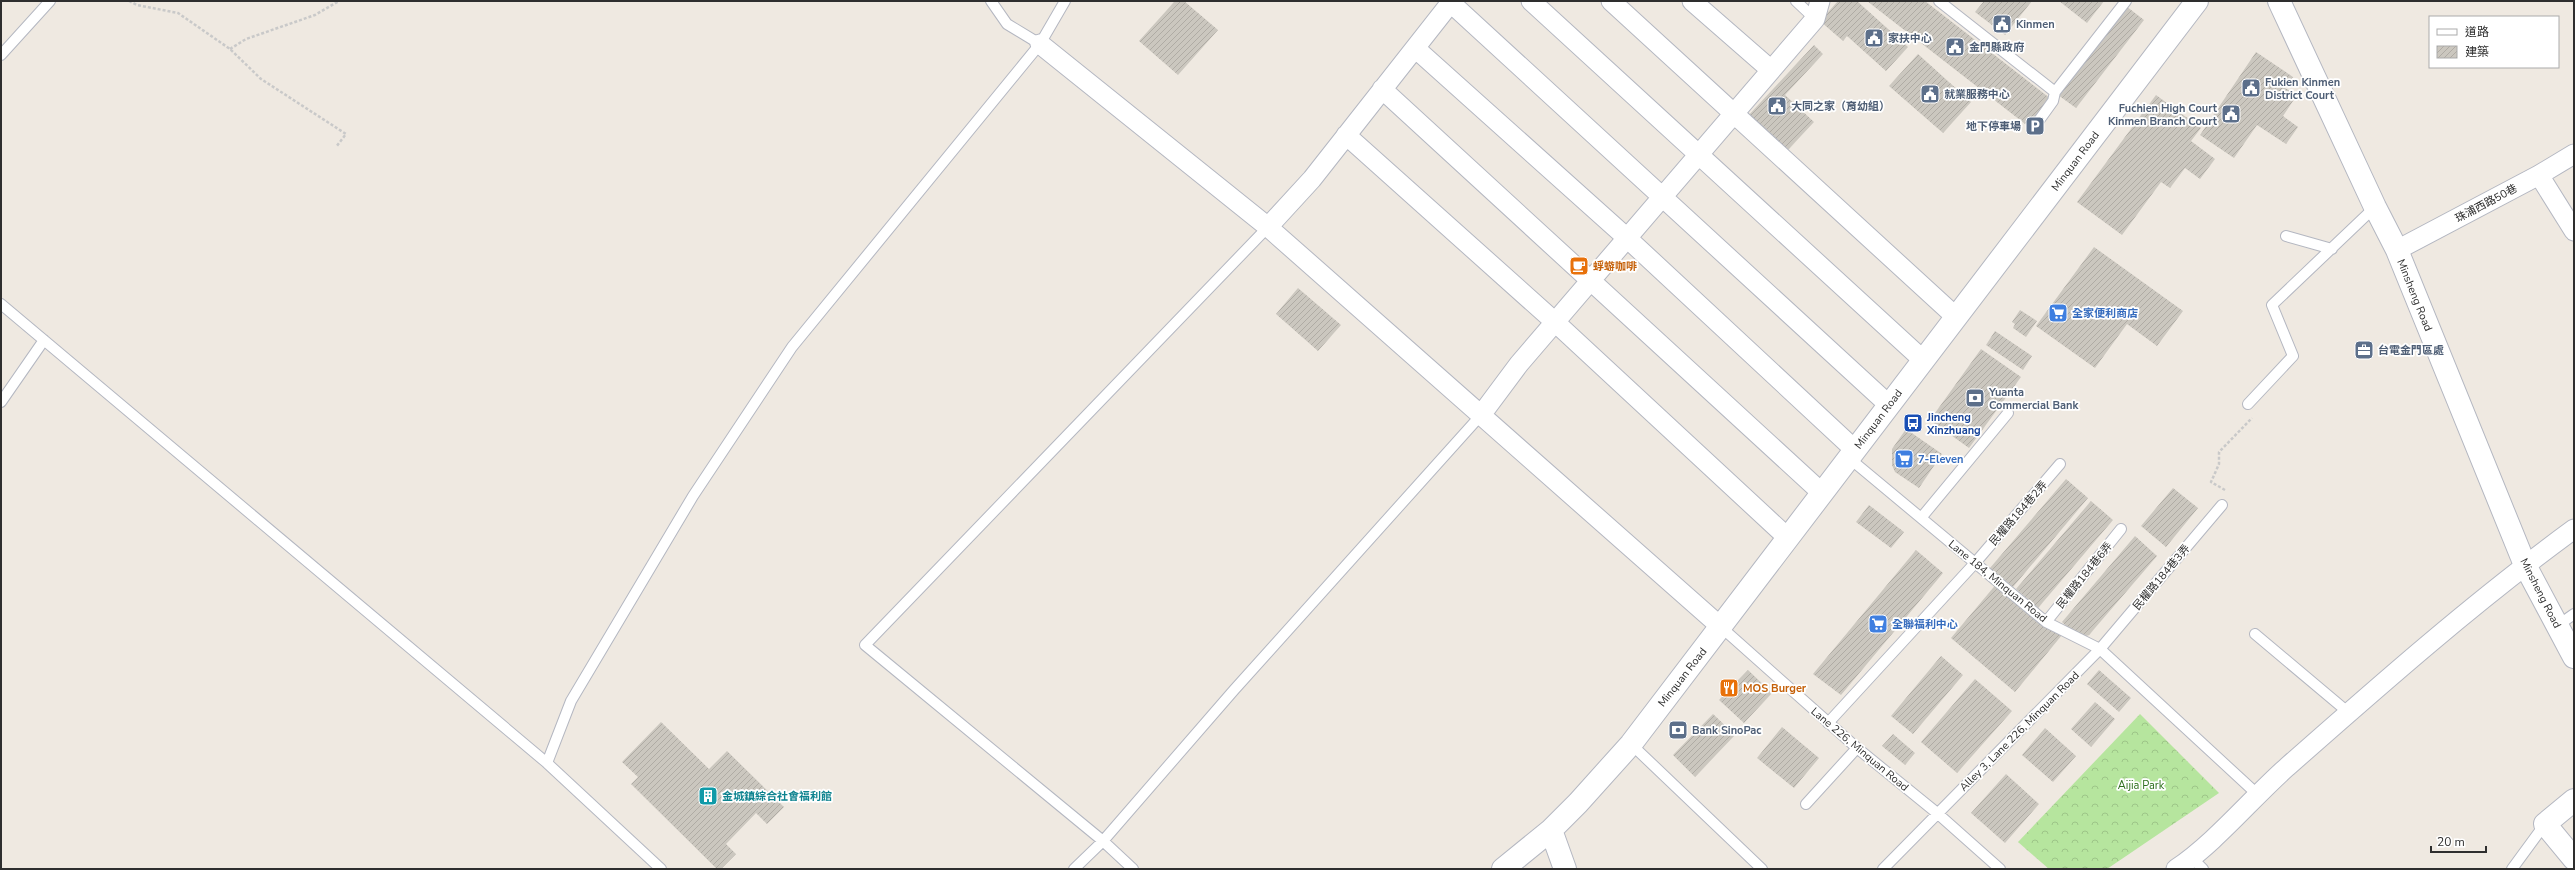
<svg xmlns="http://www.w3.org/2000/svg" width="2575" height="870" font-family="'Nunito Sans','Noto Sans TC',sans-serif">
<defs>
<pattern id="forest-crowns" width="20" height="18" patternUnits="userSpaceOnUse"><rect width="20" height="18" fill="#b6e59e"/><path d="M2 6a3 3 0 1 1 6 0M12 15a3 3 0 1 1 6 0" fill="none" stroke="#9dc588"/></pattern>
<pattern id="building-hatch" width="6" height="6" patternUnits="userSpaceOnUse"><rect width="6" height="6" fill="#cbc7bf"/><path d="M-1 1l2-2M0 6l6-6M5 7l2-2" fill="none" stroke="#afaba4"/></pattern>
</defs>
<rect width="100%" height="100%" fill="#efe9e1"/>
<path fill="url(#forest-crowns)" d="M2140,714L2219,793L2107,869H2049L2018,842Z"/>
<path fill="url(#building-hatch)" d="M1175,1H1184L1218,30L1178,75L1139,41Z
M1838,1H1857L1908,47L1886,71L1847,36L1843,41L1820,21Z
M1867,1H1925L2051,99L2029,127Z
M1984,1H2032L2005,35L1975,12Z
M2059,1H2104L2087,23Z
M2126,6L2144,20L2076,108L2058,95Z
M1814,45L1823,54L1785,95L1814,122L1786,152L1747,117Z
M2256,52L2293,77L2285,88L2297,95L2283,116L2298,127L2286,144L2257,125L2234,158L2200,135Z
M1918,54L1971,102L1943,133L1889,86Z
M2156,95L2201,128L2191,141L2215,159L2200,179L2185,168L2170,188L2161,182L2122,235L2077,202Z
M2094,247L2183,311L2157,346L2127,324L2095,368L2036,326Z
M1298,288L1341,325L1318,351L1276,314Z
M2020,310L2037,321L2026,337L2013,328L2015,324L2012,322Z
M1995,331L2032,356L2023,370L1986,345Z
M1981,349L2021,377L1969,448L1930,420Z
M1906,429L1942,454L1919,488L1895,472L1892,465V449Z
M2066,479L2088,498L2013,587L1990,568Z
M2173,488L2198,508L2166,547L2141,526Z
M2091,501L2113,520L2038,608L2016,589Z
M1869,505L1904,532L1891,548L1856,522Z
M2135,536L2157,556L2089,635L2084,637L2075,634L2062,622Z
M1916,550L1943,573L1841,695L1813,674Z
M1998,582L2062,635L2015,692L1951,638Z
M1941,656L1963,675L1913,734L1891,716Z
M1748,670L1772,693L1744,723L1719,700Z
M2099,670L2131,698L2119,712L2087,684Z
M1975,679L2012,711L1957,773L1921,742Z
M2095,702L2115,719L2091,747L2071,729Z
M1713,714L1735,735L1695,777L1673,755Z
M661,722L709,769L727,751L784,807L767,824L756,813L726,844L736,854L721,869H717L631,784L638,777L622,762Z
M1782,727L1819,758L1794,788L1757,758Z
M2045,728L2076,756L2053,782L2022,755Z
M1893,734L1915,753L1905,765L1882,746Z
M2006,774L2039,804L2005,843L1971,813Z"/>
<g fill="none" stroke-linecap="round" stroke-linejoin="round">
<g stroke="#b4b7c1" stroke-width="12">
<path id="service" d="M991,1L1007,24L1040,44
M1796,1L1815,19
M1939,1L2055,92L2126,1
M1,55L50,1
M2035,126L2053,101L2055,92
M2286,236L2332,249
M1,304L547,763L661,869
M1,402L44,340
M2248,404L2293,356L2272,305L2375,207
M1849,458L2046,622L2100,649L2257,794
M1921,518L2008,413
M2046,622L2121,529
M2557,626L2574,614
M1721,627L1857,748L1937,813L2000,869
M2255,634L2349,713
M1828,723L1975,563L2060,464
M1631,744L1762,869
M547,763L571,701L693,496L792,347L1040,44L1065,1
M1806,804L1857,748
M2192,858L2203,869
M1074,869L1103,841L1234,690L1481,415
M1133,869L1103,841L865,645L1268,227
M1883,869L2100,649L2222,505
M2512,869L2545,824"/>
</g>
<g stroke="#b4b7c1" stroke-width="21">
<path id="minor" d="M1531,1L1923,360
M1611,1L1956,317
M1692,1L1771,70
M1451,3L1889,405
M1040,44L1268,227L1721,627
M1415,48L1627,238L1855,450
M1382,89L1822,493
M1346,135L1555,322L1788,538
M2539,175L2574,231
M1268,227L1312,179L1452,1
M2397,250L2539,175L2574,154
M1481,415L1519,364L1815,19L1820,1
M2176,869C2215,843 2251,799 2287,767C2380,685 2474,602 2574,529"/>
</g>
<g stroke="#b4b7c1" stroke-width="24">
<path id="tertiary" d="M2279,1L2375,207L2397,250L2525,565L2574,657
M2574,800L2545,824L2574,859"/>
</g>
<g stroke="#b4b7c1" stroke-width="24">
<path id="secondary" d="M1551,830L1565,869
M1503,869L1551,830L1578,803L1631,744L2197,1"/>
</g>
<path stroke="#c9c9c9" stroke-width="2.5" stroke-dasharray="3 2" stroke-linecap="butt" d="M129,1L137,5L178,13L230,49L261,79L346,134L336,147
M230,49L246,39L315,15L339,1
M2225,490L2211,482L2219,464V452L2252,418"/>
<use href="#service" stroke="#fff" stroke-width="10"/>
<use href="#minor" stroke="#fff" stroke-width="19"/>
<use href="#tertiary" stroke="#fff" stroke-width="22"/>
<use href="#secondary" stroke="#fff" stroke-width="22"/>
</g>
<defs>
<g id="civic-square" transform="scale(1)"><rect x="-9" y="-9" width="18" height="18" rx="4" fill="#5c6f8a" stroke="#fff"/><path d="M-.6-6.5H3V-4.5H.6V-3L4-1V1h2V6H-6V1h2V-1L-.6-3ZM-1.2 2.5V6h2.4V2.5Z" fill="#fff"/></g>
<g id="parking-square" transform="scale(1)"><rect x="-9" y="-9" width="18" height="18" rx="4" fill="#5c6f8a" stroke="#fff"/><path d="M-3.5-5.5H1a3.5 3.5 0 0 1 0 7H-1V5.5H-3.5ZM-1-3.4V-.6H.8a1.4 1.4 0 0 0 0-2.8Z" fill="#fff"/></g>
<g id="cafe-square" transform="scale(1)"><rect x="-9" y="-9" width="18" height="18" rx="4" fill="#e8710a" stroke="#fff"/><path d="M-5.5-4.5H6V0H3Q3 3.5 0 3.5H-2.5Q-5.5 3.5-5.5 0ZM3-3.2v2h1.7v-2ZM-6 4.5H4V6H-6Z" fill="#fff"/></g>
<g id="supermarket-square" transform="scale(1)"><rect x="-9" y="-9" width="18" height="18" rx="4" fill="#3f7fe0" stroke="#fff"/><path d="M-6-5.5h2.5l.6 2H6L4.5 2H-2.5L-4.4-4H-6ZM-1.5 3.2a1.3 1.3 0 1 0 .1 0ZM3 3.2a1.3 1.3 0 1 0 .1 0Z" fill="#fff"/></g>
<g id="office-square" transform="scale(1)"><rect x="-9" y="-9" width="18" height="18" rx="4" fill="#5c6f8a" stroke="#fff"/><path d="M-6-3h4V-5.5h4V-3h4V5H-6ZM-1-4.5V-3h2v-1.5ZM-6 0V1H6V0Z" fill="#fff"/></g>
<g id="bank-square" transform="scale(1)"><rect x="-9" y="-9" width="18" height="18" rx="4" fill="#5c6f8a" stroke="#fff"/><path d="M-6-4H6V4H-6ZM0-2.3a2.3 2.3 0 1 0 0 4.6a2.3 2.3 0 1 0 0-4.6Z" fill="#fff"/></g>
<g id="bus-square" transform="scale(1)"><rect x="-9" y="-9" width="18" height="18" rx="4" fill="#1a4fb4" stroke="#fff"/><path d="M-5-6H5V4H4V6H2V4H-2V6H-4V4H-5ZM-3.5-4V0h7V-4ZM-3.5 1.2v1.5H-2V1.2ZM2 1.2v1.5H3.5V1.2Z" fill="#fff"/></g>
<g id="restaurant-square" transform="scale(1)"><rect x="-9" y="-9" width="18" height="18" rx="4" fill="#e8710a" stroke="#fff"/><path d="M-5-6h1v4h1v-4h1v4h1v-4h1v5L-1.5 .5V6h-2V.5L-5-1ZM5-6V6H3V1.5H1.5Q1.5-4 5-6Z" fill="#fff"/></g>
<g id="building-square" transform="scale(1)"><rect x="-9" y="-9" width="18" height="18" rx="4" fill="#0f9aa8" stroke="#fff"/><path d="M-4-6H4V6H1V3H-1V6H-4ZM-2.5-4.3h1.7v1.8h-1.7ZM.8-4.3h1.7v1.8H.8ZM-2.5-1h1.7V.8h-1.7ZM.8-1h1.7V.8H.8Z" fill="#fff"/></g>
</defs>
<g fill-rule="evenodd">
<use href="#civic-square" x="2002" y="24"/>
<use href="#civic-square" x="1874" y="38"/>
<use href="#civic-square" x="1955" y="47"/>
<use href="#civic-square" x="2251" y="88"/>
<use href="#civic-square" x="1930" y="94"/>
<use href="#civic-square" x="1777" y="106"/>
<use href="#civic-square" x="2231" y="114"/>
<use href="#parking-square" x="2035" y="126"/>
<use href="#cafe-square" x="1579" y="266"/>
<use href="#supermarket-square" x="2058" y="313"/>
<use href="#office-square" x="2364" y="350"/>
<use href="#bank-square" x="1975" y="398"/>
<use href="#bus-square" x="1913" y="423"/>
<use href="#supermarket-square" x="1904" y="459"/>
<use href="#supermarket-square" x="1878" y="624"/>
<use href="#restaurant-square" x="1729" y="688"/>
<use href="#bank-square" x="1678" y="730"/>
<use href="#building-square" x="708" y="796"/>
</g>
<g text-anchor="middle" stroke-width="3.5" stroke-linejoin="round" paint-order="stroke">
<g font-size="11" font-weight="bold" fill="#4e5e75" stroke="#fff" text-anchor="start">
<text x="2016" y="28">Kinmen</text>
<text x="1888" y="42">家扶中心</text>
<text x="1969" y="51">金門縣政府</text>
<text x="2265" y="86">Fukien Kinmen<tspan x="2265" dy="13">District Court</tspan></text>
<text x="1944" y="98">就業服務中心</text>
<text x="1791" y="110">大同之家（育幼組）</text>
<text x="2217" y="112" text-anchor="end">Fuchien High Court<tspan x="2217" dy="13">Kinmen Branch Court</tspan></text>
<text x="2021" y="130" text-anchor="end">地下停車場</text>
<text x="2378" y="354">台電金門區處</text>
<text x="1989" y="396">Yuanta<tspan x="1989" dy="13">Commercial Bank</tspan></text>
<text x="1692" y="734">Bank SinoPac</text>
</g>
<g font-size="11" fill="#2e2e2e" stroke="#fff">
<text transform="translate(2075 161) rotate(-53)" y="4">Minquan Road</text>
<text transform="translate(2486 203) rotate(-28)" y="4">珠浦西路50巷</text>
<text transform="translate(2415 295) rotate(68)" y="4">Minsheng Road</text>
<text transform="translate(1878 419) rotate(-53)" y="4">Minquan Road</text>
<text transform="translate(2018 513) rotate(-49)" y="4">民權路184巷2弄</text>
<text transform="translate(2084 575) rotate(-51)" y="4">民權路184巷6弄</text>
<text transform="translate(2161 577) rotate(-50)" y="4">民權路184巷3弄</text>
<text transform="translate(1998 581) rotate(39)" y="4">Lane 184, Minquan Road</text>
<text transform="translate(2541 593) rotate(63)" y="4">Minsheng Road</text>
<text transform="translate(1682 677) rotate(-52)" y="4">Minquan Road</text>
<text transform="translate(2019 731) rotate(-45)" y="4">Alley 3, Lane 226, Minquan Road</text>
<text transform="translate(1860 749) rotate(40)" y="4">Lane 226, Minquan Road</text>
</g>
<g font-size="11" font-weight="bold" fill="#c56008" stroke="#fff" text-anchor="start">
<text x="1593" y="270">蜉蝣咖啡</text>
<text x="1743" y="692">MOS Burger</text>
</g>
<g font-size="11" font-weight="bold" fill="#366cbe" stroke="#fff" text-anchor="start">
<text x="2072" y="317">全家便利商店</text>
<text x="1918" y="463">7-Eleven</text>
<text x="1892" y="628">全聯福利中心</text>
</g>
<g font-size="11" font-weight="bold" fill="#164399" stroke="#fff" text-anchor="start">
<text x="1927" y="421">Jincheng<tspan x="1927" dy="13">Xinzhuang</tspan></text>
</g>
<g font-size="11" fill="#2c6e1b" stroke="#fff">
<text x="2141" y="789">Aijia Park</text>
</g>
<g font-size="11" font-weight="bold" fill="#0d838f" stroke="#fff" text-anchor="start">
<text x="722" y="800">金城鎮綜合社會福利館</text>
</g>
</g>
<rect width="2575" height="870" fill="none" stroke="#2e2e2e" stroke-width="4"/>
<rect x="2429" y="16" width="130" height="52" fill="#ffffff" stroke="#ababab"/>
<rect x="2437" y="29" width="20" height="6" fill="#ffffff" stroke="#ababab"/>
<text x="2465" y="36" font-size="12" fill="#2e2e2e">道路</text>
<rect x="2437" y="46" width="20" height="12" fill="url(#building-hatch)" stroke="#ababab"/>
<text x="2465" y="56" font-size="12" fill="#2e2e2e">建築</text>
<path d="M2431 846v6h55v-6" fill="none" stroke="#2e2e2e" stroke-width="2"/>
<text x="2437" y="846" font-size="12" fill="#2e2e2e" stroke="#ffffff" stroke-width="3" paint-order="stroke">20 m</text>
</svg>
